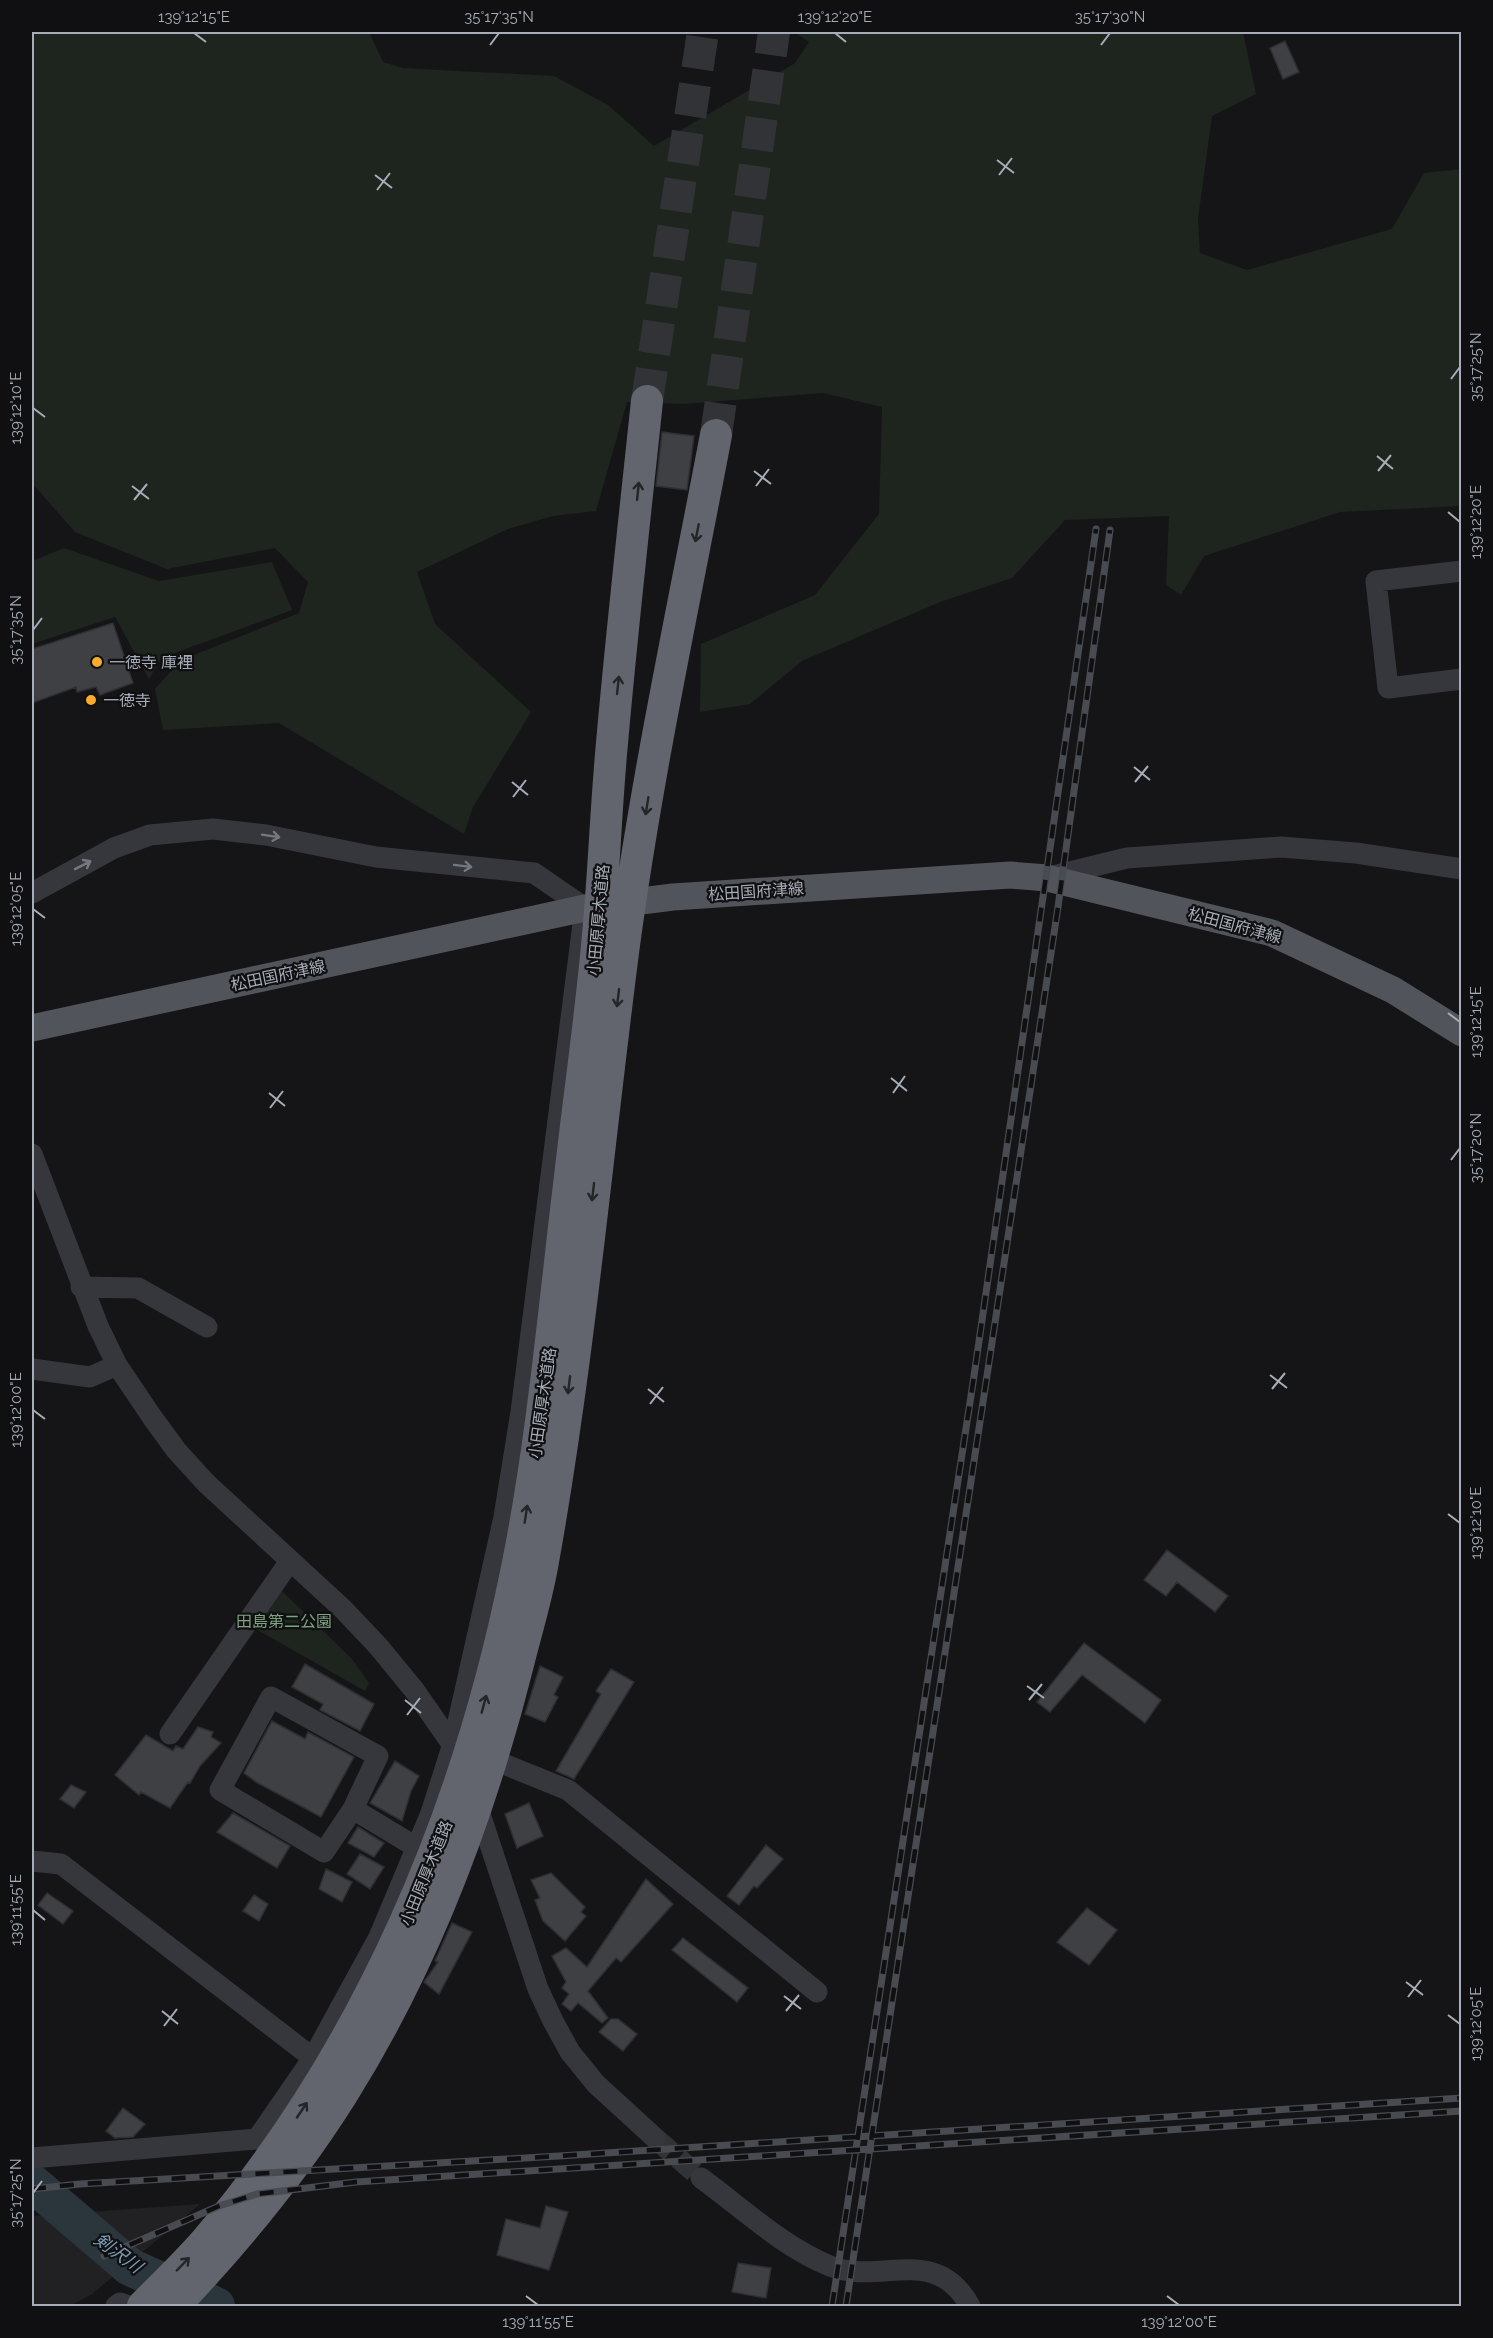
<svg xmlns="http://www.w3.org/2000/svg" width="1493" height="2338" font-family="Raleway,'Noto Sans JP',sans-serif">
<rect width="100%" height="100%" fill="#151517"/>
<path fill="#212124" d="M200,2204L92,2294L70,2306H32V2216Z"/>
<path fill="#1d251e" d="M32,32H369L383,62L403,68L554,76L608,105L654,146L795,63L809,42L794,32H1243L1256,94L1212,116L1198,219L1200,253L1247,270L1392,229L1424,173L1461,169V506L1340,512L1204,556L1181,595L1166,585L1169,516L1065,520L1012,578L940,602L802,661L750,704L700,712L701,644L815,595L879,514L882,407L823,393L684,404L627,402L596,511L553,516L508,529L417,572L435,624L531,712L473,807L464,834L279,723L163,730L155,689L181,660L299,613L308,582L275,548L167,569L75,532L32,483Z
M64,548L159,581L272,562L292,610L161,658L149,679L115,617L32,644V561Z
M280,1589L352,1659L369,1683L365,1691L254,1628Z"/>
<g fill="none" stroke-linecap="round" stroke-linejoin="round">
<path stroke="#2b353c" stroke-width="38" d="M32,2183L130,2267L216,2306"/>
</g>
<path fill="#3f4044" stroke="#2f2f33" stroke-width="1.5" d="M1285,41L1299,72L1283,79L1270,48Z
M662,432L694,436L687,490L656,486Z
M113,623L133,683L100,695L96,687L77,692L76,687L32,703V649Z
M1167,1550L1228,1596L1215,1612L1177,1582L1166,1596L1144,1580Z
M1084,1643L1161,1700L1145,1723L1082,1675L1050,1712L1037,1702Z
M305,1664L374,1704L360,1731L320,1710L323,1704L292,1687Z
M540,1666L563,1677L554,1695L558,1697L545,1722L525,1714Z
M611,1669L634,1682L574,1779L556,1771L601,1694L596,1691Z
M272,1721L305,1739L308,1732L354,1757L321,1817L256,1782L244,1773Z
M198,1727L213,1732L211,1737L221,1743L200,1766L190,1783L188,1782L170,1808L141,1792L139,1795L115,1775L146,1735L173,1751L176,1746L183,1749Z
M395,1761L419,1776L411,1791L402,1821L370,1803Z
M71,1785L86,1792L74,1808L60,1799Z
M529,1803L543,1836L517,1848L505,1814Z
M233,1813L290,1846L277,1868L217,1832Z
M358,1827L384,1843L374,1857L348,1843Z
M766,1845L783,1859L757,1888L754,1886L739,1905L727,1896Z
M360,1854L384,1867L370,1889L347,1874Z
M326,1869L352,1882L342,1902L319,1889Z
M551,1873L585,1907L581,1912L586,1916L565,1941L543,1921L535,1900L540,1898L531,1880Z
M646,1879L673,1904L621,1962L616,1958L588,1991L608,2018L602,2023L578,2003L571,2011L562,2004L569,1994L562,1988L566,1982L552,1956L566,1948L587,1967Z
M47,1893L73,1911L63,1924L38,1905Z
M254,1895L268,1904L259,1921L243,1911Z
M1087,1908L1117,1930L1089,1965L1057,1942Z
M452,1923L472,1932L439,1994L424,1982L438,1962L435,1961Z
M683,1938L748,1988L737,2002L672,1950Z
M611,2019H618L637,2034L623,2051L599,2032Z
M123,2108L145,2124L133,2137L115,2138L106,2131Z
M546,2206L568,2212L549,2270L497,2255L506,2219L540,2228Z
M738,2263L771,2268L766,2298L732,2292Z"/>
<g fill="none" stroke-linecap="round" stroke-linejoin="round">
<path stroke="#323337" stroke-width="21" stroke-dasharray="21 10" stroke-linecap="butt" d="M655,2138L701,2178"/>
<path stroke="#323337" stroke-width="32" stroke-dasharray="32 16" stroke-linecap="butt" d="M647,401L703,32
M716,435L774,32"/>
<path stroke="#36373c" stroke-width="21" d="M1462,571L1376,581L1388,688L1462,679
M1049,877L1127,858L1281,847L1356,853L1462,869
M32,893L114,848L150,835L213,829L266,835L376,857L534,873L585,908L521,1412L504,1517L453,1744L431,1813L379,1937L313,2058L257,2139L32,2158
M32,1154L98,1326L117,1365L152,1417L176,1450L206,1483L343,1609L378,1646L415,1691L456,1750
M81,1287L138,1288L207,1327
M32,1369L90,1377L117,1365
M170,1734L290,1561
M479,1754L568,1790L817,1992
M476,1802L538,1989L553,2021L570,2052L596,2084L655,2138
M353,1809L378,1756L271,1697L220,1790L324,1852L353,1809L416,1847
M32,1861L61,1864L313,2058
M701,2178C742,2208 783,2247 830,2266C881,2286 935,2243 970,2306
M116,2306L120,2303L129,2306"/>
<path stroke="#52545c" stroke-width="27" d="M32,1028L585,908L673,897L1010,875L1047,878L1272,933L1393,990L1462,1033"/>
<path stroke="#62656e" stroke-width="32" d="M143,2306C164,2285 186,2264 206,2241C369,2049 468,1813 517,1568C543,1439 554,1307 570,1177C579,1096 591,1016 598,935C604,871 606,807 612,743C622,629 635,515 647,401
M174,2306C236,2241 293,2172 341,2096C424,1964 480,1815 518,1664C526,1632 536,1600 542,1567C579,1362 597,1152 624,945C647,774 684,604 716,435"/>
<g stroke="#494b52" stroke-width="7">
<path id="rail" d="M32,2189L80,2184L559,2156L1462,2098
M104,2256L219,2206L257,2194L356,2182L1462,2111
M832,2306L974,1376L1096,529
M846,2306L1058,907L1110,530"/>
</g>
<use href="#rail" stroke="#101012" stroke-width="4.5" stroke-dasharray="14" stroke-linecap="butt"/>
</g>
<defs><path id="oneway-shaft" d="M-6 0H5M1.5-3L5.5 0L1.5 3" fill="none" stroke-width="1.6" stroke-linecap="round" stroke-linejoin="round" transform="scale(1.5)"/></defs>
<g stroke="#242529">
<use href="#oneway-shaft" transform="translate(638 491) rotate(-84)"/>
<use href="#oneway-shaft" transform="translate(697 533) rotate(101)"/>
<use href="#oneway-shaft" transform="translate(618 685) rotate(-84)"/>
<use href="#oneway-shaft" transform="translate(647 806) rotate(99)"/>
<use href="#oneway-shaft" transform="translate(618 998) rotate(97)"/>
<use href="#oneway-shaft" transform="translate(593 1192) rotate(97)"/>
<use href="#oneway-shaft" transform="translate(569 1385) rotate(97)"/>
<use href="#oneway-shaft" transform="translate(526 1514) rotate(-81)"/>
<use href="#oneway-shaft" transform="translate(484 1704) rotate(-75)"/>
<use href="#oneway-shaft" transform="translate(302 2110) rotate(-56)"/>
<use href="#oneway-shaft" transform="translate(183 2264) rotate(-46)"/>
</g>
<g stroke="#747880">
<use href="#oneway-shaft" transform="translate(271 836) rotate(9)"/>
<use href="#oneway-shaft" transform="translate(83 865) rotate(-27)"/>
<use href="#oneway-shaft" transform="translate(463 866) rotate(7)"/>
</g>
<path fill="none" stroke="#a7adb8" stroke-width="2" d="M194,33L206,42M835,33L846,42M490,45L499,33M1101,45L1110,33M997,160L1014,173M375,175L392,188M999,175L1012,158M377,190L390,173M1451,379L1460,367M33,408L45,417M1377,456L1393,469M754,471L771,484M1378,471L1391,455M132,486L149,499M756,486L769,469M134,500L147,484M1448,512L1460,522M33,630L42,618M1134,767L1150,780M512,782L528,795M1135,782L1148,766M513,797L526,780M33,909L45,918M1448,1013L1460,1022M891,1078L907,1091M269,1093L285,1106M893,1093L905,1076M270,1108L283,1091M1451,1160L1460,1148M1270,1375L1287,1388M648,1389L664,1402M1272,1389L1285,1373M650,1404L663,1387M33,1410L45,1419M1448,1514L1460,1523M1027,1686L1044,1698M405,1700L421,1713M1029,1700L1042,1684M407,1715L420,1698M33,1910L45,1920M1406,1982L1423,1995M784,1996L801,2009M1408,1997L1421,1980M162,2011L178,2024M786,2011L799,1995M1448,2015L1460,2024M164,2026L177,2009M33,2193L42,2181M526,2296L538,2305M1167,2296L1179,2305"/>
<g fill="#f9ac2c" stroke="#101012" stroke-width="2">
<circle cx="97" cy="662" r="6"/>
<circle cx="91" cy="700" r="6"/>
</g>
<g text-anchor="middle" stroke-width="4.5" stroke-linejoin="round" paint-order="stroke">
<g font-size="16" fill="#a7adb8" stroke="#101012" text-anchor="start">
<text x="109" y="668">一徳寺 庫裡</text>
<text x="103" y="706">一徳寺</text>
</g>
<g font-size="16" fill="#a7adb8" stroke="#101012">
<text transform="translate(756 891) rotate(-4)" y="6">松田国府津線</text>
<text transform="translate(598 920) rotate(-85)" y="6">小田原厚木道路</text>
<text transform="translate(1235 925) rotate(15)" y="6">松田国府津線</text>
<text transform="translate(278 975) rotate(-12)" y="6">松田国府津線</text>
<text transform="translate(542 1403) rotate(-82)" y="6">小田原厚木道路</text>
<text transform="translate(426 1873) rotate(-68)" y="6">小田原厚木道路</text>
</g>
<g font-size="16" fill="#7da47e" stroke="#101012">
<text x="284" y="1627">田島第二公園</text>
</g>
<g font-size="18" font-style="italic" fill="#7c9cb4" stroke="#101012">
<text transform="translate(118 2253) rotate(36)" y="6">剣沢川</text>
</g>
</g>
<rect width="1493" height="2338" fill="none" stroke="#101012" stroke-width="66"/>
<rect x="33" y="33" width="1427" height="2272" fill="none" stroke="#a7adb8" stroke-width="2"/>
<g font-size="15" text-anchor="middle" fill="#a7adb8">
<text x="194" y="22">139°12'15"E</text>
<text x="499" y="22">35°17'35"N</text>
<text x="835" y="22">139°12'20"E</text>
<text x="1110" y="22">35°17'30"N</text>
<text transform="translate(1476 367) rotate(-90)" y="5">35°17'25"N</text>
<text transform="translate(16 408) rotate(-90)" y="5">139°12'10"E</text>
<text transform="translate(1476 522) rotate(-90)" y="5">139°12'20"E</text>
<text transform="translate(16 630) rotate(-90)" y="5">35°17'35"N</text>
<text transform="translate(16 909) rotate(-90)" y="5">139°12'05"E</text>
<text transform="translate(1476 1022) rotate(-90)" y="5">139°12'15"E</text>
<text transform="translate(1476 1148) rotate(-90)" y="5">35°17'20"N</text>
<text transform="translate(16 1410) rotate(-90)" y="5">139°12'00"E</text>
<text transform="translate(1476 1523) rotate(-90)" y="5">139°12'10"E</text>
<text transform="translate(16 1910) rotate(-90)" y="5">139°11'55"E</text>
<text transform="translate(1476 2024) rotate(-90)" y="5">139°12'05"E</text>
<text transform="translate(16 2193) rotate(-90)" y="5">35°17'25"N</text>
<text x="538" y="2327">139°11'55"E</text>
<text x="1179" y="2327">139°12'00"E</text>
</g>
</svg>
